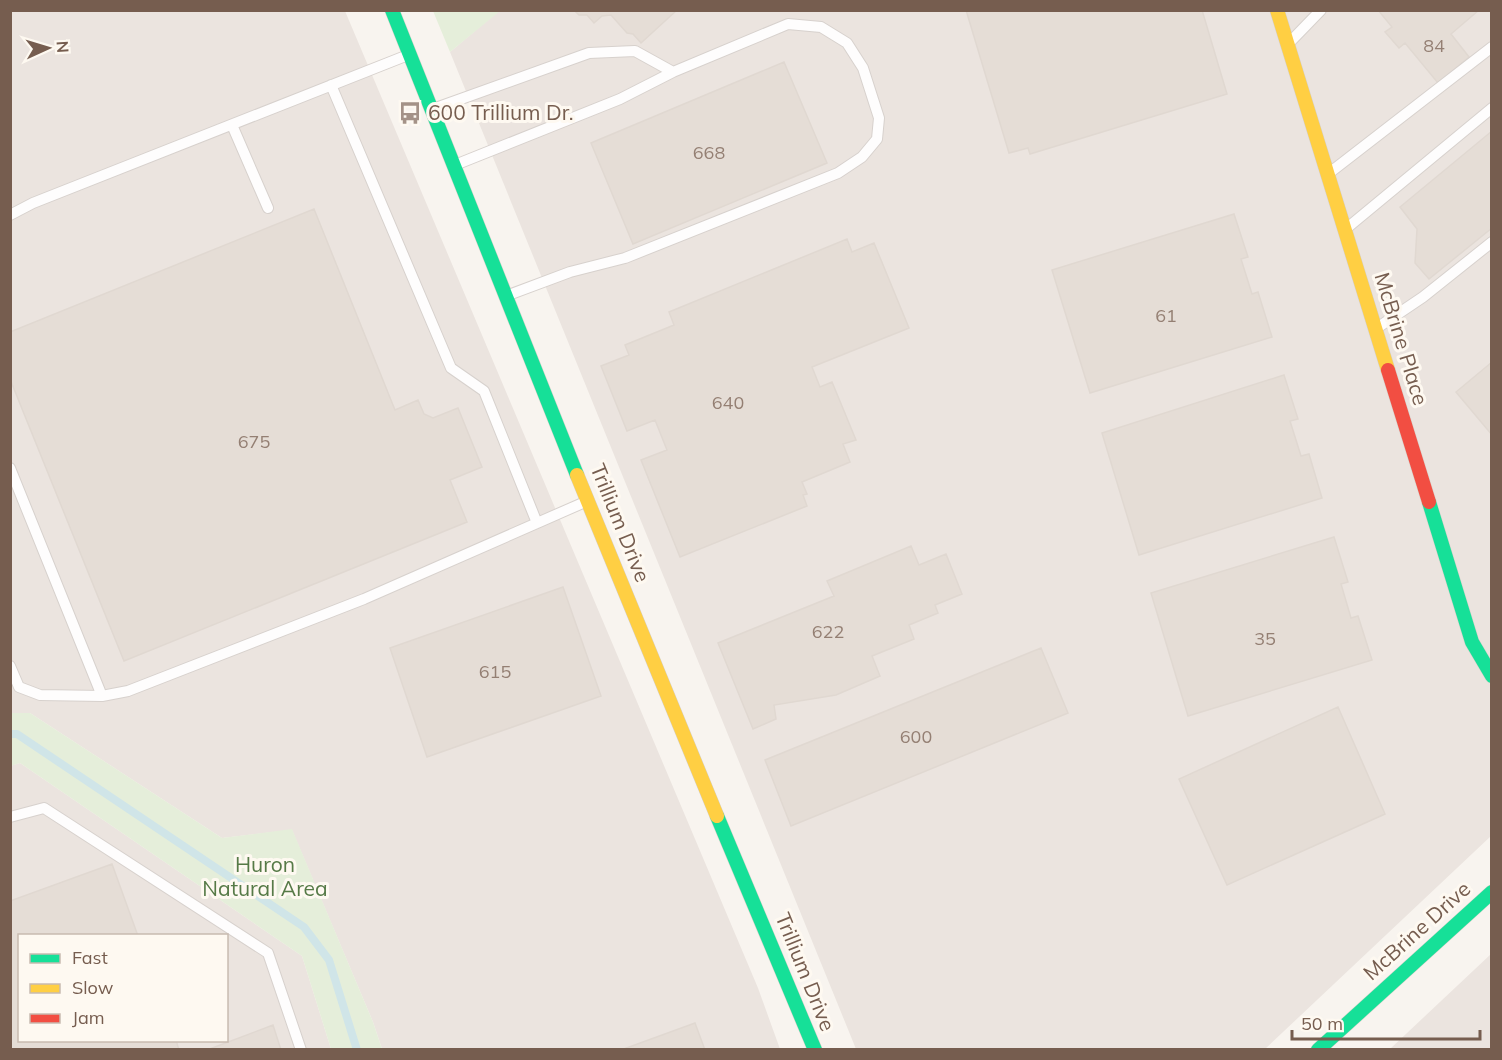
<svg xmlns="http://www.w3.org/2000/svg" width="1502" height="1060" font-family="Mulish,sans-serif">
<rect width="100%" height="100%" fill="#f8f4ef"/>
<path fill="#ebe4df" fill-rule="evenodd" d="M500,10L1491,11V836L1265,1049H856L450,52Z
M11,11H345L758,988L780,1049H382L373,1022L292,830L222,838L30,713H11Z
M20,763L302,956L331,1049H11L10,766ZM20,936H226V1040H20Z
M1491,954V1049H1390Z"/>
<path fill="#e5eeda" d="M433,11H500L450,52Z
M11,713H30L222,838L292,829L373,1022L382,1049H331L302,956L20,763L11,766Z"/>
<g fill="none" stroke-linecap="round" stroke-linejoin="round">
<path stroke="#d0e5e8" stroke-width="8" d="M10,734H17L304,927L329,960L357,1050"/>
</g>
<path fill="#e5ddd6" stroke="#e0d8d1" stroke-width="1.5" d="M574,10H677L641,43L633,34L627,33L611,15L602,16L594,23L587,15H579Z
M966,10H1202L1227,94L1030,154L1028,148L1009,153Z
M1378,10H1479L1451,34L1469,57L1438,83L1405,43L1399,48L1385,32L1392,27Z
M784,62L827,163L633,244L591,143Z
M1492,131V228L1429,279L1415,263L1417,229L1400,207Z
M314,209L395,410L418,400L424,414L433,418L458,408L482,467L450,480L467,522L124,661L10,379V332Z
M1234,214L1248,257L1241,259L1252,294L1258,292L1272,337L1090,393L1052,270Z
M847,239L852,252L874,243L909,328L812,367L820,387L832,382L856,440L843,444L850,462L802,482L807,494L803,495L807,506L680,557L641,460L667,450L655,420L627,431L601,366L629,355L625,345L674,325L669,312Z
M1492,362V435L1456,392Z
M1284,375L1298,419L1290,421L1301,456L1309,454L1322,498L1139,555L1102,433Z
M1334,537L1348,582L1341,584L1351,618L1358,616L1372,660L1188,716L1151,593Z
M911,546L919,565L946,554L962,594L935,605L938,613L909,625L914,639L872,656L880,676L836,695L774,705L776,719L753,729L718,643L834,596L827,581Z
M563,587L601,696L427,757L390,648Z
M1041,648L1068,713L791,826L765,760Z
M1338,707L1385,814L1227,885L1179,779Z
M112,864L138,936H20V1040H176L179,1050H10V901Z
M695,1023L705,1050H621Z
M273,1025L281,1050H207Z"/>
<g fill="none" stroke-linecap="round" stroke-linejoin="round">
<g stroke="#d7d1cd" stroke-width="12">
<path id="lane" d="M1290,42L1321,10
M331,85L451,368L484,391L537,523
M433,109L589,53L635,51L673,72L788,24L821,27L847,43L863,68L879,118L877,139L862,157L838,173L625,258L570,272L506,296
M232,125L268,208
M455,165L620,99L673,72
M1328,174L1492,47
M10,215L33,203L408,55
M1347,228L1492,108
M1377,328L1423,297L1492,242
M10,468L102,696
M10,666L19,687L40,695L102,696L128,691L364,599L585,502
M10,817L44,808L268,953L301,1050"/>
</g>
<g stroke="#d6d0c9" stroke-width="15">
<path id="fast" d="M392,10L577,475
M1429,502L1472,642L1492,676
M717,816L815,1050
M1318,1050L1492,892"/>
</g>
<g stroke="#d6d0c9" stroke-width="15">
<path id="slow" d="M1277,10L1388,370
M577,475L717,816"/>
</g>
<g stroke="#d6d0c9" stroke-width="15">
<path id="jam" d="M1388,370L1429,502"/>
</g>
<use href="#lane" stroke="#fefdfd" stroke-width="10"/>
<use href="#fast" stroke="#16e098" stroke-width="14"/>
<use href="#slow" stroke="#ffcf43" stroke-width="14"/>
<use href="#jam" stroke="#f24e42" stroke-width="14"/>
</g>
<defs>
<g id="bus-bare" transform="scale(1.8)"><path d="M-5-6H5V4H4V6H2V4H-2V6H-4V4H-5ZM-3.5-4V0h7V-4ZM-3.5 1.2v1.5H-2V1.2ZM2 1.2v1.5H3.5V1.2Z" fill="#a49287" stroke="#fef9f1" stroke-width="2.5" paint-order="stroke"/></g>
</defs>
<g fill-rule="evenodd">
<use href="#bus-bare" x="410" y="113"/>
</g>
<g text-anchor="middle" stroke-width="6" stroke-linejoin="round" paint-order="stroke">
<g font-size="18" fill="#947f73">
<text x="1434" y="52">84</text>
<text x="709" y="159">668</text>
<text x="1166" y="322">61</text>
<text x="728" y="409">640</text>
<text x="254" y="448">675</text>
<text x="828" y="638">622</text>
<text x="1265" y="645">35</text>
<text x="495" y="678">615</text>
<text x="916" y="743">600</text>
</g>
<g font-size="21" fill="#765d4f" stroke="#fef9f1" text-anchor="start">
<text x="428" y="120">600 Trillium Dr.</text>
</g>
<g font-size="21" fill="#765d4f" stroke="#fef9f1">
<text transform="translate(1401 339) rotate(73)" y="7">McBrine Place</text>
<text transform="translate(620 523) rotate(68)" y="7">Trillium Drive</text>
<text transform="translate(1417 931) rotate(-42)" y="7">McBrine Drive</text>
<text transform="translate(805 972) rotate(68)" y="7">Trillium Drive</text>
</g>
<g font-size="21" fill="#567a47" stroke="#fef9f1">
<text x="265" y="872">Huron<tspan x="265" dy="24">Natural Area</tspan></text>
</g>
</g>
<rect width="1502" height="1060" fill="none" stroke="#765d4f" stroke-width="24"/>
<rect x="18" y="934" width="210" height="108" fill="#fef9f1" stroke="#c8bbb0" stroke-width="1.5"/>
<rect x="30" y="954" width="30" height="9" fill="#16e098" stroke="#c8bbb0" stroke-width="1.5"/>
<text x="72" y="964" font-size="18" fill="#765d4f">Fast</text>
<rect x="30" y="984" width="30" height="9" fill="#ffcf43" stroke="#c8bbb0" stroke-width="1.5"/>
<text x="72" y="994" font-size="18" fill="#765d4f">Slow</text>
<rect x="30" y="1014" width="30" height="9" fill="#f24e42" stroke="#c8bbb0" stroke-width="1.5"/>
<text x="72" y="1024" font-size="18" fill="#765d4f">Jam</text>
<g transform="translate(48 48) rotate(86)" stroke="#fef9f1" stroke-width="4.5" paint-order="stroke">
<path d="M0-4.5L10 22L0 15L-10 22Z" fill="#765d4f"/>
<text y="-9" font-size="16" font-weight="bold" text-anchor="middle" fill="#765d4f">N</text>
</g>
<path d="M1292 1030v9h188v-9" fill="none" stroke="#765d4f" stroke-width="3"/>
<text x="1301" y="1030" font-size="18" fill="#765d4f" stroke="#fef9f1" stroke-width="4.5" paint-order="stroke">50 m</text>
</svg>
